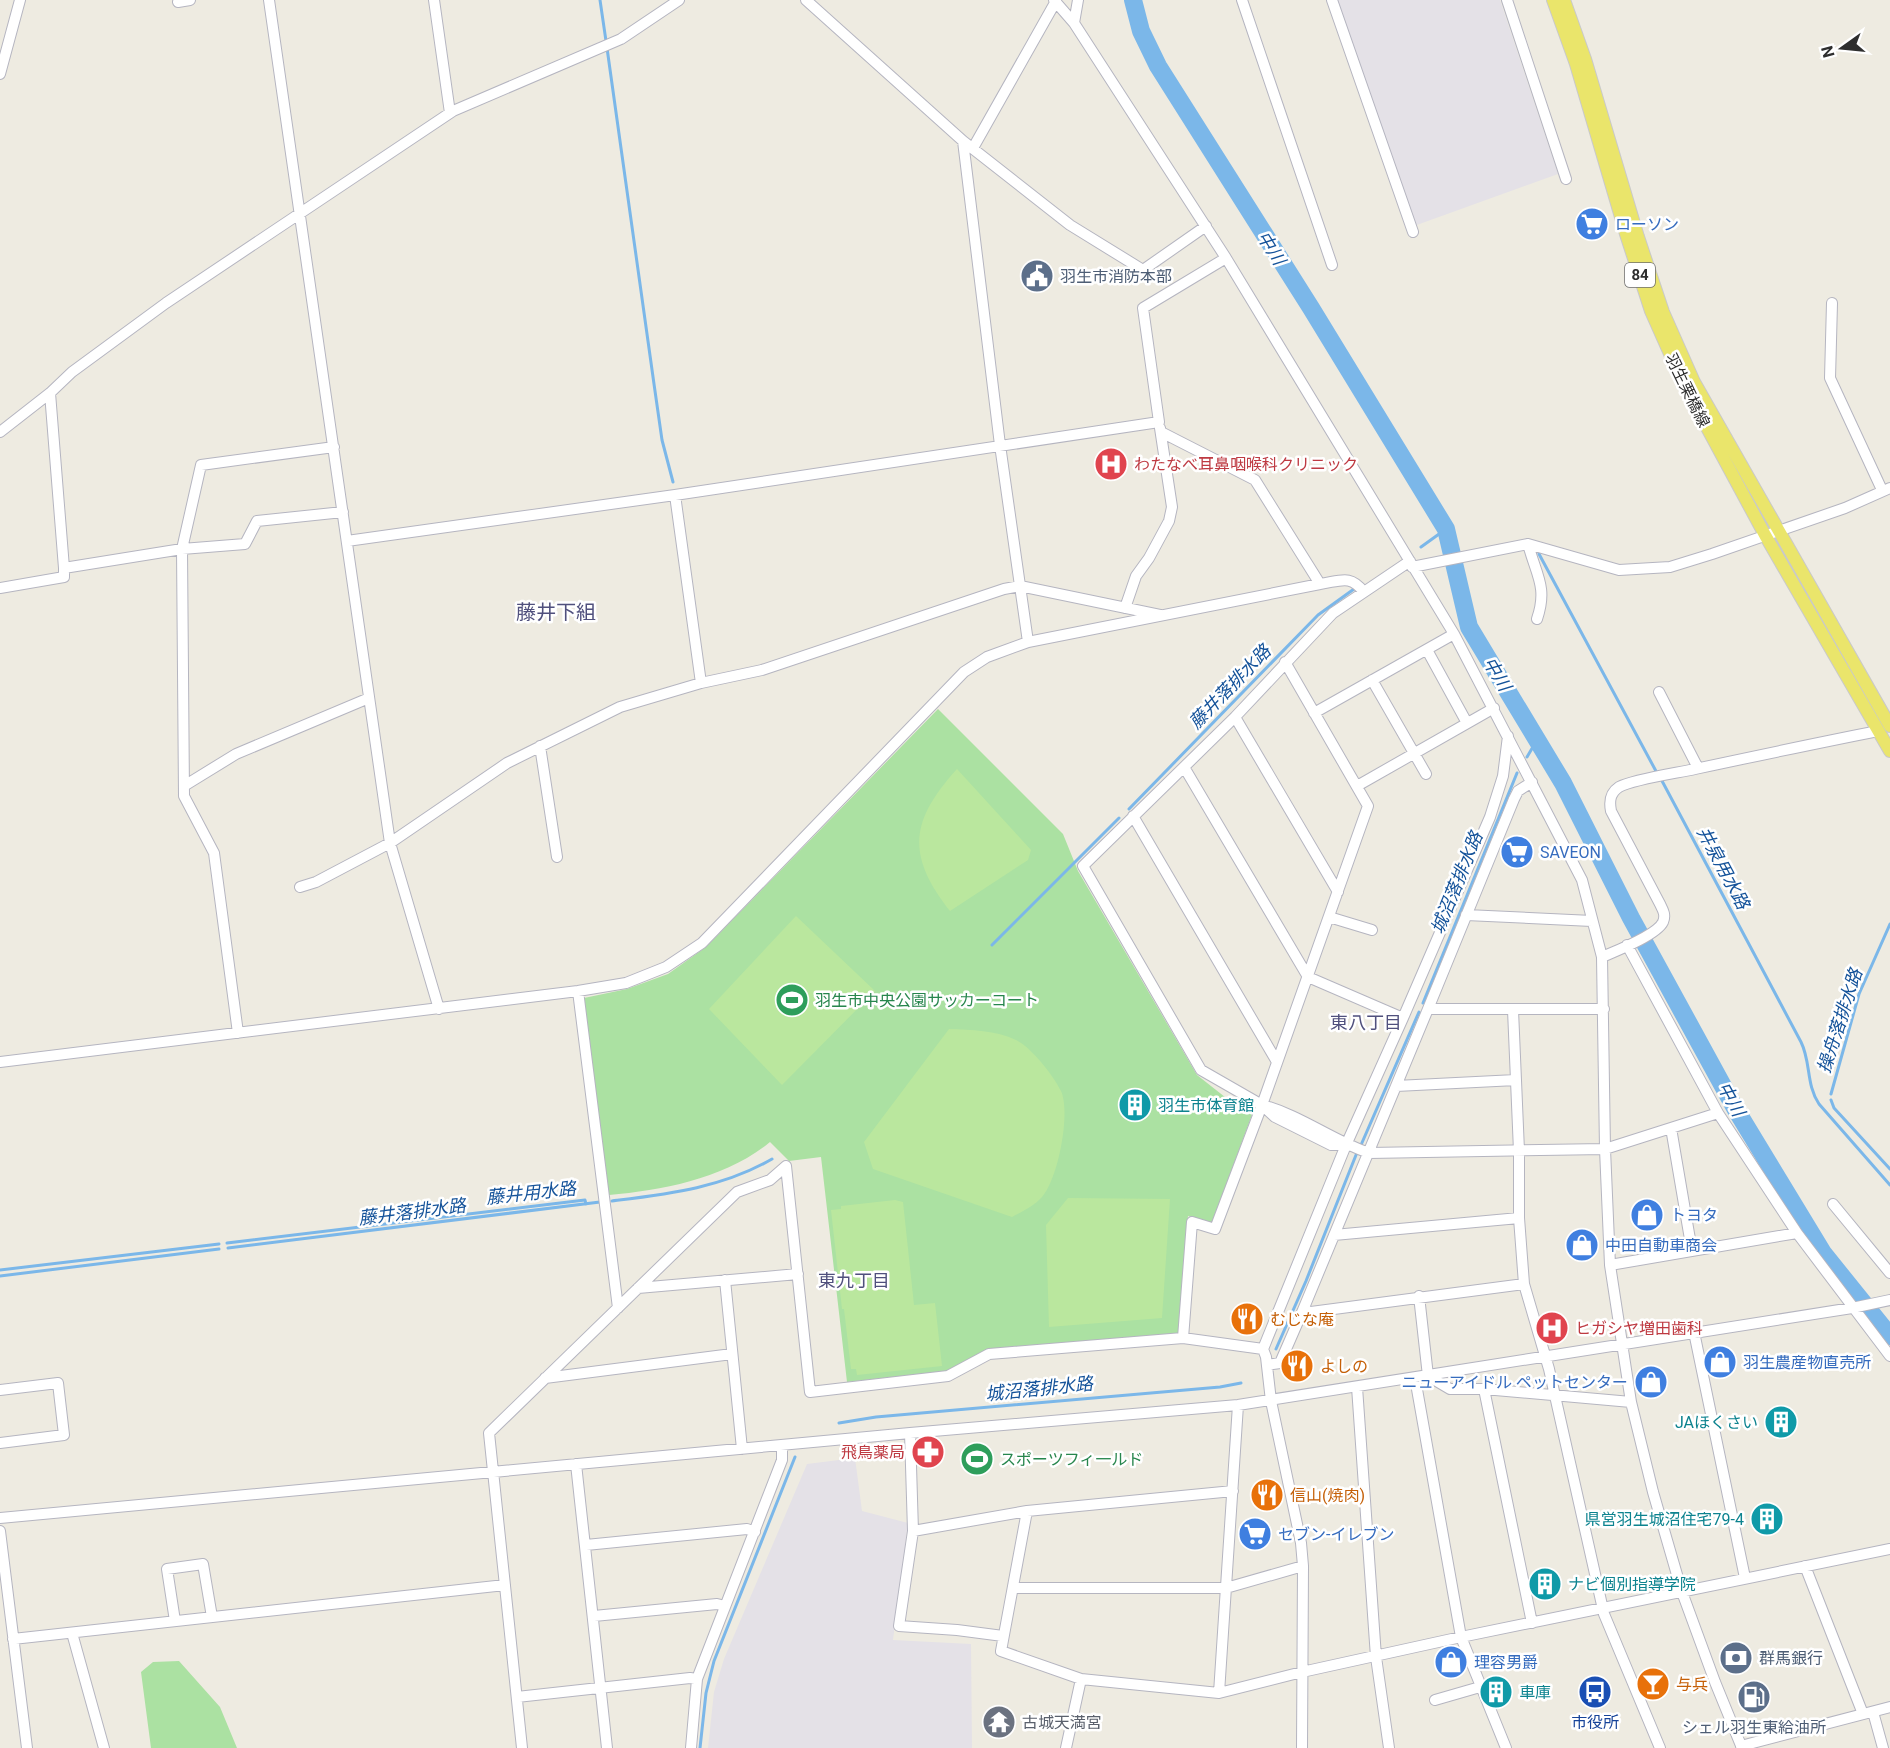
<svg xmlns="http://www.w3.org/2000/svg" width="1890" height="1748" font-family="Roboto,'Noto Sans JP',sans-serif">
<rect width="100%" height="100%" fill="#eeebe1"/>
<path fill="#e4e1e7" d="M1337,0H1500L1558,174L1414,226Z
M855,1458L862,1511L908,1523L893,1640L971,1644L972,1748H708L714,1692L724,1659L807,1464Z"/>
<path fill="#abe1a2" d="M938,709L1063,834L1078,871L1197,1075L1230,1101L1253,1112L1212,1223L1188,1216L1178,1335L988,1350L947,1371L847,1382L821,1157L789,1161L770,1142C726,1178 664,1190 609,1195L584,998L627,989L668,974L706,947Z
M179,1661L220,1707L237,1748H151L141,1672L153,1662Z"/>
<path fill="#bae79e" d="M957,769L1031,850L1028,860L950,911C906,855 910,821 957,769Z
M796,916L875,991L782,1085L709,1009Z
M949,1029C971,1030 996,1030 1016,1040C1032,1048 1053,1075 1061,1091C1071,1113 1058,1179 1042,1197C1034,1206 1023,1211 1012,1217L873,1169L864,1142Z
M1068,1198L1170,1199L1162,1318L1049,1327L1046,1225Z
M895,1200L903,1202L914,1305L935,1303L942,1366L857,1375L856,1369H851L844,1309H842L831,1210L841,1209V1206Z"/>
<g fill="none" stroke-linecap="round" stroke-linejoin="round">
<path stroke="#7bb7e9" stroke-width="3" d="M600,0L606,41
M607,48L654,384L662,440L673,482
M1421,547L1446,529
M1539,554L1657,773
M1527,757L1537,740
M1661,779L1801,1042C1811,1062 1806,1085 1819,1104L1890,1185
M1129,809L1318,615L1354,589
M992,945L1119,818
M1423,1003L1517,773
M1831,1094L1859,994L1890,924
M1831,1100L1834,1108L1890,1169
M1361,1145L1419,1012
M612,1201C668,1194 722,1188 772,1159
M227,1243L585,1200L586,1204
M228,1248L600,1202
M0,1270L219,1244
M0,1276L219,1249
M1276,1349L1306,1281L1356,1155
M839,1423L876,1417L1220,1387L1241,1383
M700,1748L706,1693L714,1661L795,1457"/>
<path stroke="#7bb7e9" stroke-width="18" d="M1133,0L1141,31L1158,66L1311,308L1446,529L1469,627L1563,783L1631,918L1735,1108L1823,1253L1890,1336"/>
<g stroke="#b5b5c0" stroke-width="12">
<path id="minor" d="M269,0L390,843L439,1009
M434,0L450,113
M806,0L963,141
M1054,0L1074,23L1226,258L1454,634L1582,880L1602,957L1605,1149L1610,1265L1631,1402L1653,1492L1682,1592L1715,1682L1742,1748
M1242,0L1332,265
M1332,0L1413,232
M1507,0L1566,179
M178,2L190,0
M1074,23L1078,0
M0,74L20,0
M973,148L1056,1
M1832,303L1830,378L1882,490
M50,393L64,568
M0,432L50,393L72,372L166,303L453,111L621,39L679,0
M1161,432L1255,480L1320,584
M675,495L701,683
M347,541L675,495L1159,422L1143,308L1226,258
M1528,544C1536,575 1548,587 1537,619
M1412,567L1528,544L1619,570L1670,567L1712,554L1845,508L1890,488
M0,588L64,577V568L182,549L245,544L257,521L343,512
M1125,608L1136,576L1149,558L1169,521L1172,507L1160,428
M1028,642L1000,445L963,141L1070,225L1143,270L1206,226
M1427,650L1467,723
M1372,680L1426,774
M1659,692L1698,768
M1314,713L1454,634
M1235,717L1338,892
M540,746L557,857
M1184,767L1308,977L1403,1018
M184,786L236,754L369,698
M1357,786L1494,708
M1133,816L1277,1062
M300,887L316,882L390,843L507,763L620,707L701,683L762,670L1004,589L1020,586L1160,615
M1466,915L1592,921
M1329,917L1372,930
M1627,945L1718,1113
M1602,957C1616,951 1657,935 1663,922C1666,915 1663,910 1660,904L1611,811C1609,801 1610,793 1619,787C1634,779 1677,773 1695,769C1756,756 1817,743 1878,731
M578,991L618,1308
M1428,1009L1514,799L1518,791L1532,782
M1513,1010L1519,1151V1218L1524,1284L1549,1369L1604,1614L1660,1748
M238,1033L214,853L184,796L182,549L201,465L334,447
M0,1062L578,991L626,983L666,967L702,943L964,672L987,657L1028,642L1320,584C1341,581 1350,574 1364,592
M1396,1086L1516,1080
M1262,1105L1201,1070L1083,866L1235,717L1333,613L1410,561
M1671,1128L1692,1251
M1346,1145H1331L1275,1117L1262,1105C1300,1115 1332,1140 1369,1153L1605,1149L1718,1113L1797,1233L1890,1356
M1833,1204L1890,1273
M1334,1235L1519,1218
M1610,1265L1797,1233
M725,1280L742,1449
M638,1288L798,1274
M1419,1296L1428,1376L1450,1389H1484L1631,1402
M1303,1310L1428,1009H1604
M1694,1332L1745,1578
M1183,1338L1192,1222L1215,1229L1262,1105L1368,806L1285,662
M1267,1365L1280,1363L1303,1310L1311,1312L1524,1284
M545,1378L732,1354
M1415,1378L1461,1637L1506,1748
M1357,1387L1376,1657L1389,1748
M1484,1389L1532,1623
M0,1390L58,1383L64,1435L0,1443
M910,1433L913,1531L899,1626L957,1630L1003,1636
M576,1464L607,1748
M1027,1511L1001,1651L1081,1679L1219,1693L1302,1672L1461,1637L1890,1549
M0,1518L910,1433L1238,1405L1852,1308L1890,1300
M0,1531L27,1748
M913,1531L1027,1511L1233,1491
M586,1545L747,1529L755,1532
M1805,1566L1863,1714
M1014,1588H1226L1303,1566
M594,1616L717,1604L725,1606
M175,1621L167,1569L203,1564L212,1617
M72,1633L104,1748
M13,1639L505,1585
M1219,1693L1238,1405
M517,1697L690,1678L697,1679
M1435,1700L1480,1687
M1873,1712L1883,1748
M1741,1746L1890,1707
M522,1748L489,1433L737,1192L770,1180L786,1166L810,1392L948,1376L989,1354L1183,1338L1263,1349
M691,1748L697,1679L782,1460V1446
M1066,1748L1081,1679
M1302,1748L1303,1566L1301,1543L1271,1401L1266,1357L1263,1349L1346,1145L1403,1018L1490,817L1503,776L1508,736"/>
</g>
<g stroke="#c9c9c9" stroke-width="14">
<path id="major" d="M1553,0L1576,64L1626,234L1651,311L1683,383L1765,535L1890,751
M1564,0L1585,59L1638,237L1663,312L1694,382L1890,726"/>
</g>
<use href="#minor" stroke="#fff" stroke-width="10"/>
<use href="#major" stroke="#eae56b" stroke-width="12"/>
</g>
<defs>
<g id="supermarket-disc" transform="scale(1.725)"><circle r="9.5" fill="#3f7fe0" stroke="#fff"/><path d="M-6-5.5h2.5l.6 2H6L4.5 2H-2.5L-4.4-4H-6ZM-1.5 3.2a1.3 1.3 0 1 0 .1 0ZM3 3.2a1.3 1.3 0 1 0 .1 0Z" fill="#fff"/></g>
<g id="civic-disc" transform="scale(1.725)"><circle r="9.5" fill="#5c6f8a" stroke="#fff"/><path d="M-.6-6.5H3V-4.5H.6V-3L4-1V1h2V6H-6V1h2V-1L-.6-3ZM-1.2 2.5V6h2.4V2.5Z" fill="#fff"/></g>
<g id="hospital-disc" transform="scale(1.725)"><circle r="9.5" fill="#e0444e" stroke="#fff"/><path d="M-5-5h3v3.5h4V-5h3V5h-3V1.5h-4V5h-3Z" fill="#fff"/></g>
<g id="stadium-disc" transform="scale(1.725)"><circle r="9.5" fill="#2e9e5b" stroke="#fff"/><path d="M0-5a6.5 5 0 1 0 0 10a6.5 5 0 1 0 0-10ZM-3.5-1.8h7v3.6h-7Z" fill="#fff"/></g>
<g id="building-disc" transform="scale(1.725)"><circle r="9.5" fill="#0f9aa8" stroke="#fff"/><path d="M-4-6H4V6H1V3H-1V6H-4ZM-2.5-4.3h1.7v1.8h-1.7ZM.8-4.3h1.7v1.8H.8ZM-2.5-1h1.7V.8h-1.7ZM.8-1h1.7V.8H.8Z" fill="#fff"/></g>
<g id="shop-disc" transform="scale(1.725)"><circle r="9.5" fill="#3f7fe0" stroke="#fff"/><path d="M-5-2.5h2.3a2.7 3.5 0 0 1 5.4 0H5L5.5 6h-11ZM-1.5-2.5h3a1.5 2.3 0 0 0-3 0Z" fill="#fff"/></g>
<g id="restaurant-disc" transform="scale(1.725)"><circle r="9.5" fill="#e8710a" stroke="#fff"/><path d="M-5-6h1v4h1v-4h1v4h1v-4h1v5L-1.5 .5V6h-2V.5L-5-1ZM5-6V6H3V1.5H1.5Q1.5-4 5-6Z" fill="#fff"/></g>
<g id="pharmacy-disc" transform="scale(1.725)"><circle r="9.5" fill="#e0444e" stroke="#fff"/><path d="M-2-6h4v4h4v4h-4v4h-4v-4h-4v-4h4Z" fill="#fff"/></g>
<g id="bank-disc" transform="scale(1.725)"><circle r="9.5" fill="#5c6f8a" stroke="#fff"/><path d="M-6-4H6V4H-6ZM0-2.3a2.3 2.3 0 1 0 0 4.6a2.3 2.3 0 1 0 0-4.6Z" fill="#fff"/></g>
<g id="bar-disc" transform="scale(1.725)"><circle r="9.5" fill="#e8710a" stroke="#fff"/><path d="M-6-5H6L.8 .8V4.5H3.5V6h-7V4.5H-.8V.8Z" fill="#fff"/></g>
<g id="bus-disc" transform="scale(1.725)"><circle r="9.5" fill="#1a4fb4" stroke="#fff"/><path d="M-5-6H5V4H4V6H2V4H-2V6H-4V4H-5ZM-3.5-4V0h7V-4ZM-3.5 1.2v1.5H-2V1.2ZM2 1.2v1.5H3.5V1.2Z" fill="#fff"/></g>
<g id="fuel-disc" transform="scale(1.725)"><circle r="9.5" fill="#5c6f8a" stroke="#fff"/><path d="M-5.5-6h7V0h2V4h1.3V-2.5L3-4.5l.8-.8L6-3V5H2.5V1h-1V6h-7ZM-4.2-4.7v3.2H.2V-4.7Z" fill="#fff"/></g>
<g id="temple-disc" transform="scale(1.725)"><circle r="9.5" fill="#6b7280" stroke="#fff"/><path d="M0-6L5-2H3V0L6.5 2.5H4V6H1.5V3h-3V6H-4V2.5H-6.5L-3 0V-2H-5Z" fill="#fff"/></g>
</defs>
<g fill-rule="evenodd">
<use href="#supermarket-disc" x="1592" y="224"/>
<use href="#civic-disc" x="1037" y="276"/>
<use href="#hospital-disc" x="1111" y="464"/>
<use href="#supermarket-disc" x="1517" y="852"/>
<use href="#stadium-disc" x="792" y="1000"/>
<use href="#building-disc" x="1135" y="1105"/>
<use href="#shop-disc" x="1647" y="1215"/>
<use href="#shop-disc" x="1582" y="1245"/>
<use href="#restaurant-disc" x="1247" y="1319"/>
<use href="#hospital-disc" x="1552" y="1328"/>
<use href="#shop-disc" x="1720" y="1362"/>
<use href="#restaurant-disc" x="1297" y="1366"/>
<use href="#shop-disc" x="1651" y="1382"/>
<use href="#building-disc" x="1781" y="1422"/>
<use href="#pharmacy-disc" x="928" y="1452"/>
<use href="#stadium-disc" x="977" y="1459"/>
<use href="#restaurant-disc" x="1267" y="1495"/>
<use href="#building-disc" x="1767" y="1519"/>
<use href="#supermarket-disc" x="1255" y="1534"/>
<use href="#building-disc" x="1545" y="1584"/>
<use href="#bank-disc" x="1736" y="1658"/>
<use href="#shop-disc" x="1451" y="1662"/>
<use href="#bar-disc" x="1653" y="1684"/>
<use href="#building-disc" x="1496" y="1692"/>
<use href="#bus-disc" x="1595" y="1692"/>
<use href="#fuel-disc" x="1754" y="1697"/>
<use href="#temple-disc" x="999" y="1722"/>
</g>
<g text-anchor="middle" stroke-width="5" stroke-linejoin="round" paint-order="stroke">
<rect fill="#fff" stroke="#6d6d6d" stroke-width="1.5" x="1625" y="263" width="30" height="24" rx="4.5"/>
<g font-size="15" font-weight="bold" fill="#2e2e2e">
<text x="1640" y="280">84</text>
</g>
<g font-size="16" fill="#366cbe" stroke="#fff" text-anchor="start">
<text x="1615" y="230">ローソン</text>
<text x="1540" y="858">SAVEON</text>
<text x="1670" y="1221">トヨタ</text>
<text x="1605" y="1251">中田自動車商会</text>
<text x="1743" y="1368">羽生農産物直売所</text>
<text x="1628" y="1388" text-anchor="end">ニューアイドル ペットセンター</text>
<text x="1278" y="1540">セブン-イレブン</text>
<text x="1474" y="1668">理容男爵</text>
</g>
<g font-size="16" fill="#4e5e75" stroke="#fff" text-anchor="start">
<text x="1060" y="282">羽生市消防本部</text>
<text x="1759" y="1664">群馬銀行</text>
<text x="1754" y="1733" text-anchor="middle">シェル羽生東給油所</text>
</g>
<g font-size="16" fill="#2e2e2e" stroke="#fff">
<text transform="translate(1688 390) rotate(64)" y="6">羽生栗橋線</text>
</g>
<g font-size="16" fill="#be3a42" stroke="#fff" text-anchor="start">
<text x="1134" y="470">わたなべ耳鼻咽喉科クリニック</text>
<text x="1575" y="1334">ヒガシヤ増田歯科</text>
<text x="905" y="1458" text-anchor="end">飛鳥薬局</text>
</g>
<g font-size="16" fill="#27864d" stroke="#fff" text-anchor="start">
<text x="815" y="1006">羽生市中央公園サッカーコート</text>
<text x="1000" y="1465">スポーツフィ一ルド</text>
</g>
<g font-size="16" fill="#0d838f" stroke="#fff" text-anchor="start">
<text x="1158" y="1111">羽生市体育館</text>
<text x="1758" y="1428" text-anchor="end">JAほくさい</text>
<text x="1744" y="1525" text-anchor="end">県営羽生城沼住宅79-4</text>
<text x="1568" y="1590">ナビ個別指導学院</text>
<text x="1519" y="1698">車庫</text>
</g>
<g font-size="16" fill="#c56008" stroke="#fff" text-anchor="start">
<text x="1270" y="1325">むじな庵</text>
<text x="1320" y="1372">よしの</text>
<text x="1290" y="1501">信山(焼肉)</text>
<text x="1676" y="1690">与兵</text>
</g>
<g font-size="16" fill="#5b616d" stroke="#fff" text-anchor="start">
<text x="1022" y="1728">古城天満宮</text>
</g>
<g font-size="16" fill="#164399" stroke="#fff">
<text x="1595" y="1728">市役所</text>
</g>
<g font-size="18" font-style="italic" fill="#15539a" stroke="#fff">
<text transform="translate(1271 248) rotate(58)" y="6">中川</text>
<text transform="translate(1497 674) rotate(59)" y="6">中川</text>
<text transform="translate(1230 687) rotate(-46)" y="6">藤井落排水路</text>
<text transform="translate(1723 868) rotate(62)" y="6">井泉用水路</text>
<text transform="translate(1457 883) rotate(-68)" y="6">城沼落排水路</text>
<text transform="translate(1840 1021) rotate(-72)" y="6">操舟落排水路</text>
<text transform="translate(1731 1099) rotate(61)" y="6">中川</text>
<text transform="translate(531 1193) rotate(-6)" y="6">藤井用水路</text>
<text transform="translate(412 1212) rotate(-7)" y="6">藤井落排水路</text>
<text transform="translate(1039 1389) rotate(-6)" y="6">城沼落排水路</text>
</g>
<g font-size="18" fill="#50507d" stroke="#fff">
<text x="1366" y="1029">東八丁目</text>
<text x="854" y="1287">東九丁目</text>
</g>
<g font-size="20" fill="#50507d" stroke="#fff">
<text x="556" y="619">藤井下組</text>
</g>
</g>
<g transform="translate(1842 48) rotate(255)" stroke="#ffffff" stroke-width="4.5" paint-order="stroke">
<path d="M0-4.5L10 22L0 15L-10 22Z" fill="#2e2e2e"/>
<text y="-9" font-size="16" font-weight="bold" text-anchor="middle" fill="#2e2e2e">N</text>
</g>
</svg>
